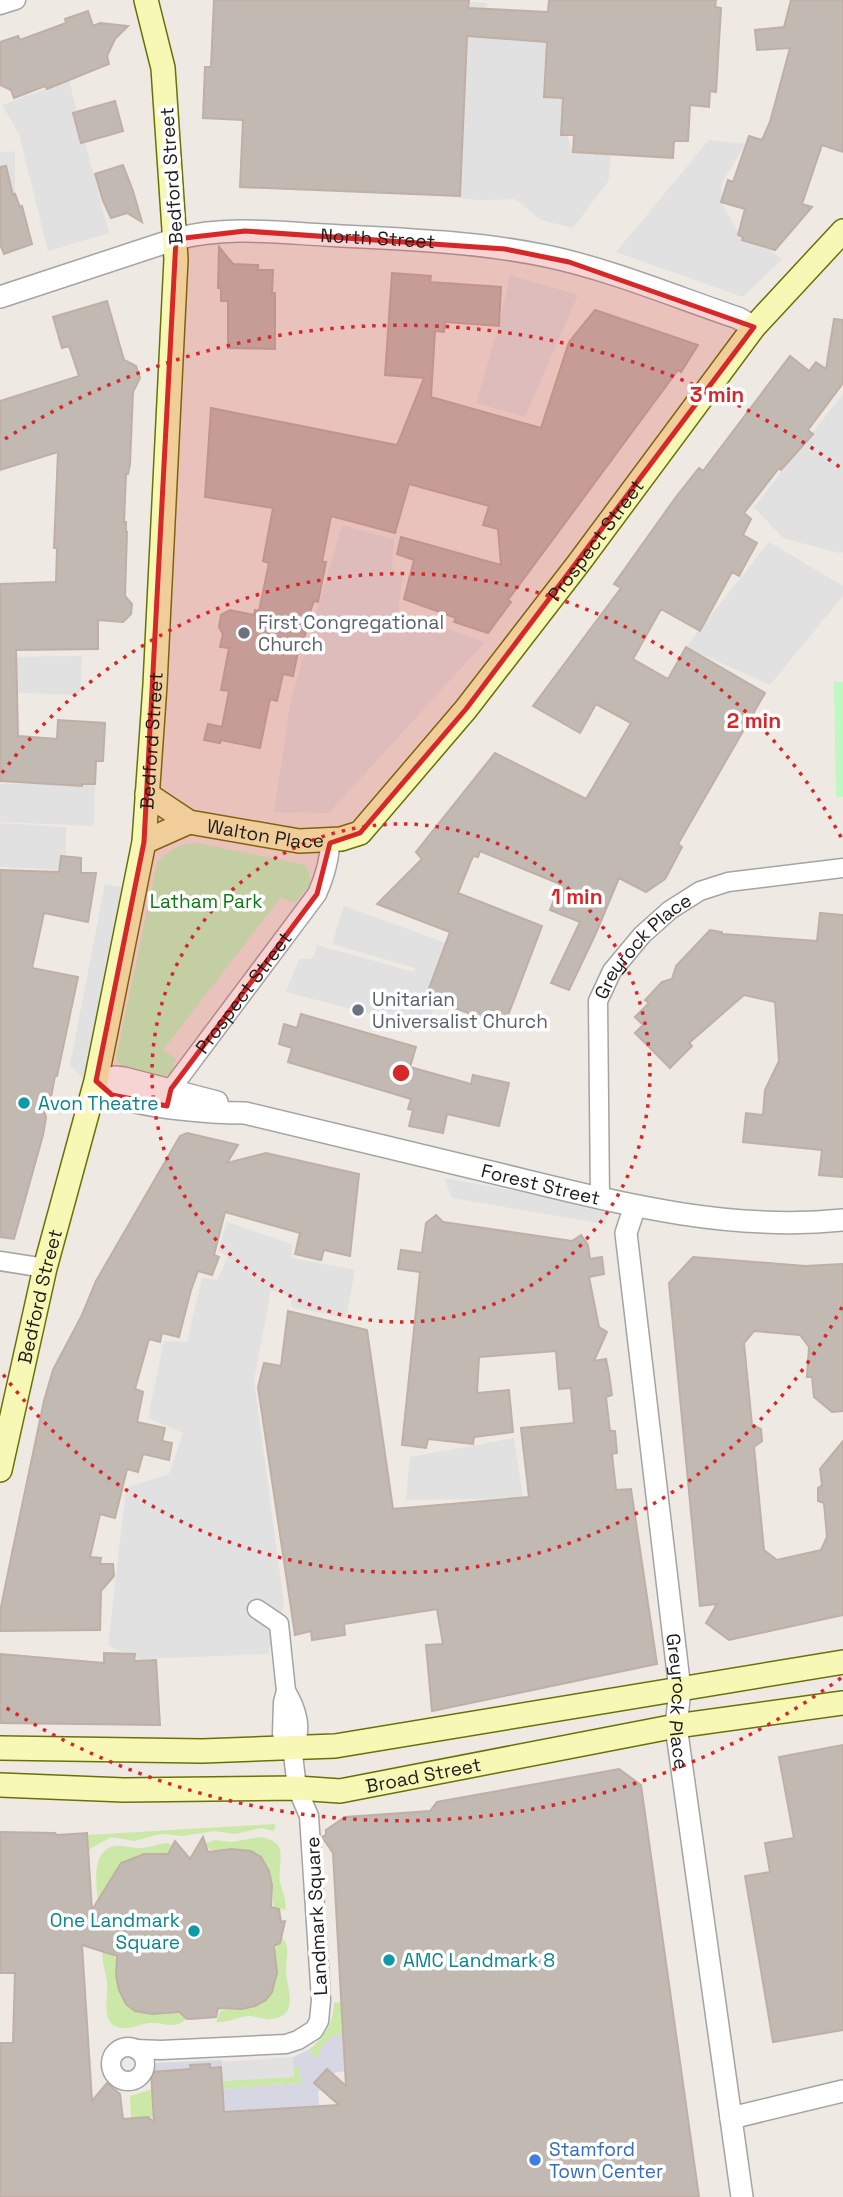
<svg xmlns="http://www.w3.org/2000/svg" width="843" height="2197" font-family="'Space Grotesk',sans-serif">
<rect width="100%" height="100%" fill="#eee9e2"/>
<path fill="#cbe8a8" d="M275,1824L274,1831L261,1828L235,1834L214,1831L183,1836L161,1834L134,1841L111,1837L88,1850L87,1835Z
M260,1837C291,1842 277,1861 280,1882C282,1892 287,1899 285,1910L274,1907L270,1874L263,1859L254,1852L244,1850H211L203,1844L215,1840L232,1842Z
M169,1843L172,1847L167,1853L138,1855L118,1866L100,1919C99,1899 86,1851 115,1846C123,1845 129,1848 137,1848C148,1849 158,1843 169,1843Z
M282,1937C291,1948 286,1956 286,1968C285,1986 302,2016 271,2019C263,2020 256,2016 249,2016C237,2017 228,2023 216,2022L220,2011C249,2006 275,2011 277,1971C277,1964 275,1956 275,1949L280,1943Z
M103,1951L115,1957C118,1968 115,1979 119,1991C133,2030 166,2000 186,2019C175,2030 164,2022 150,2023C143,2023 137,2027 129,2028C97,2031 109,1999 107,1983C106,1971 101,1962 103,1951Z
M341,2002L343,2034L332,2036L319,2050V2056H311L310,2049C326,2036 333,2023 334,2003Z
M293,2067H300L301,2083L222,2089L221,2081L294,2076Z
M152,2089L153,2107L159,2117L131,2118L130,2096Z"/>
<path fill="#bff8c1" d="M834,682H843V797H836Z
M198,843L305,865L309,873L310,885L294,903L281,897L163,1050L176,1059L171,1074L159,1079L125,1071L116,1058L157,863C170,849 179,844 198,843Z"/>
<path fill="#e1e1e1" d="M446,0L487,3L486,38L547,42L544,97H563L567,135L573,152L611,154L609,180L573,228L541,220L515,199L479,200L351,187Z
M69,81L109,233L48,251L19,134L2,105Z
M709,140L746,144L722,182L721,202L742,239L743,237L765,247L782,259L743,297L616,252Z
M15,151V194L0,198V153Z
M510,275L578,295L525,417L476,403L499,326Z
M843,394V552L839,553L783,538L754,507Z
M342,525L394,539L392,568L403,576L398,612L485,642L329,813L274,812L291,699Z
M769,542L843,586V596L770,685L686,647Z
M82,656L80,695L0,692V657Z
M0,784H95L94,826L0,822Z
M0,823L66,827V870L0,867Z
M105,884L122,887L85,1081L70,1065Z
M344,906L446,943L429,1029L286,992L299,959H310L314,956L317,945L414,972L415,968L332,944Z
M444,1178L610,1208L605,1224L452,1198Z
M227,1222L292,1244V1258L355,1270L346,1318L291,1307L292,1296L271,1290L254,1380L284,1605L268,1654L140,1659L108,1646L126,1488L169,1474L183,1433L148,1418L164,1341L187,1342L202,1278L217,1280L228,1256L218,1251Z
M514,1438L523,1498L406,1500L410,1457Z
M293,2057L294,2077L223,2081L222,2062Z"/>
<path fill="#d7d7e3" d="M343,2034L351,2071L336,2072L333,2075L318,2092L319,2106L218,2112L222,2089L301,2083L300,2067H293V2057L310,2049L311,2056H319V2050L332,2036Z
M222,2060L223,2081L210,2068V2064L191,2065V2069L151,2072L156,2063Z"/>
<path fill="#c2b9b2" stroke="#bfafa5" stroke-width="2" d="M214,0H469L468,8L548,12L549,0H716L715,7L721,8L716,92L710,91L709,107L690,105L688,141H674L673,158L573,152L574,135H561L563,98L544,97L547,42L467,36L460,196L240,187L243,120L203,118L205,67H211Z
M791,0H843V152L822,145L802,204L812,207L775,250L742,240L743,237L738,235L745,209L721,202L728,180L733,182L749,136L762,140L770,122L790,48L757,50L755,30L784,27Z
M88,11L93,26L100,23L128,26L115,39L107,56L109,64L47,89L45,86L14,98L11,90L0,85V42L18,36L20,40L66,23L65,19Z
M115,101L123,131L81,143L73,113Z
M123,165L133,191L142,222L127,213L111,218L103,201L95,174Z
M6,166L13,195L15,194L20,207L22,206L32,244L4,254L0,244V167Z
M219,247L233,264L258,265V270H273L272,293H275V349L228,348V301H221V288H218Z
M392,273L431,276L430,282L501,287L499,326L445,322L444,332L435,331L431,397L541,428L569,342L595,310L698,345L681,372L678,370L508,600L511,602L488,633L454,622L456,618L404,599L414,560L397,554L401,537L501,565L498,529L483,525L489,506L409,484L395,533L331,516L322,562H326L318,602L314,601L310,612L303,644L299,647L293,676L283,674L277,701L270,699L260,748L221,740L220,743L204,740L208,724L222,727L229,691L221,690L229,648L220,647L223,634L219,627L221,615L230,610L254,615L255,610L259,611L269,563L263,561L273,508L205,497L211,408L397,445L424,378L385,375Z
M107,301L124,360L136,366L140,378L133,392L130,464L128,474H126L124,522H126V532H127L125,596L132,604L131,614L123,622L98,620V649L16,650L18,736L57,739L58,720L105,723L103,761H96L95,784H82V786L0,781V584L56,582L57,548H54L58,452L0,470V401L79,376L69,346L62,348L53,317Z
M834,319L843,320V383L808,430L813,434L781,470L779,468L744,513L751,519L743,535L757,543L739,576L732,572L700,631L661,609L633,659L668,679L686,647L765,693L678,844L682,847L665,879L646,892L619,878L596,933L569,990L551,983L580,922L550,910L560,884L480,851L478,857L473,856L458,893L542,926L504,1026L435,1001L436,998L427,994L450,932L377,904L422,859L416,852L495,753L586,799L631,723L596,704L580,733L533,706L621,588L614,584L676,497L699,468L703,471L790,356L809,371L816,362L826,369Z
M61,856L81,858V873H96L88,922L44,913L32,968L78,977L57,1076H55L51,1097L44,1108L46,1118L43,1135L14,1239L0,1237V870L59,872Z
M820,913L843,915V1177L819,1175L822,1150L743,1142L746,1113L763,1115L765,1090L779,1061L775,1002L744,995L689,1043L692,1046L670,1068L635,1033L643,1025L635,1017L649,1003L645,1000L662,982L672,979L676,966L710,930L722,932V934L817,941Z
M301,1014L416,1047L410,1067L471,1084L473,1075L509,1083L499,1126L447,1114L443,1133L409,1126L413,1110L408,1109L411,1099L288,1062L292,1048L279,1044L284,1024L297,1028Z
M187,1133L238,1145L227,1163L266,1153L359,1174L350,1256L324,1250L321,1260L295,1254L300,1233L225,1212L214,1255L219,1257L212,1275L198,1271L191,1290L179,1337L162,1333L160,1342L149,1339L135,1389L143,1392L137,1422L165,1428L162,1441L172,1443L169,1460L143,1454L138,1472L127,1469L115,1518L100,1514L90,1557L101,1558L100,1564H113L114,1576L101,1591L100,1630L0,1631V1612L12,1553L44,1401L53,1370L82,1315L96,1281L180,1136Z
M436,1215L443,1222L572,1241L581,1235L588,1245L590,1259L602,1257L604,1274L589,1277L599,1327L607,1332L594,1361L606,1359L609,1374L612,1395L606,1397L610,1431H615L617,1453L612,1454L616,1490L631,1489L657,1664L432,1711L426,1645L443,1644L437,1609L344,1624L345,1635L312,1640L311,1631L295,1635L258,1387L264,1363L281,1366L288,1311L367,1330L393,1509L529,1497L521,1428L574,1423L571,1388L559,1389L556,1351L479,1357L477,1393L509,1390L513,1432L474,1437L473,1444L428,1439L426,1448L402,1445L420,1272L398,1269L401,1250L422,1253L426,1223Z
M693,1257L805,1266L843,1264V1411L832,1412L814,1397L812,1377H807L809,1347L800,1335L754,1331L744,1343L752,1425L761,1429L762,1441L754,1447L764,1550L777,1560L821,1550L827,1537L824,1503L818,1501V1488L822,1485L820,1469L843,1441V1615L729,1640L706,1623L717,1604L700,1606L669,1283Z
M104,1653L135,1654L134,1661L156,1660L160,1725L0,1723V1654L104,1663Z
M843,1745V2030L773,2042L745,1876L770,1872L765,1843L794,1838L779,1757Z
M619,1769L641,1785L699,2197H0V2043H13L15,1973H0V1832L55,1833L57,1835L87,1833L92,1910L121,1863L144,1854H168L175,1841L190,1859L203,1837L208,1852L232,1849L251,1851L261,1857L269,1871L272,1885L271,1907L279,1909L281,1922L285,1921L280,1943L274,1946L277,1973L272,1992L266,2000L255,2006L242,2009L218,2008L216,2017L190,2019H187L179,2012L152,2014L135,2011L126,2004L119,1990L116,1976L117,1956L82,1945L92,2101L107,2083L120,2094L123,2119L148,2117L154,2122L151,2072L191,2069L190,2065L210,2064V2068L221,2067L224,2112L339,2105L314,2083L327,2069L346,2086L333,1853L322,1837L326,1835V1830L345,1817L430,1811L437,1802Z"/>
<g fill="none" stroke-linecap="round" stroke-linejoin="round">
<g stroke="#a4a4a4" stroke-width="21">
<g id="minor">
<path d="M0,5L16,0"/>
<path id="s1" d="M168,1103L171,1089L317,894C325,876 330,860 330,841"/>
<path id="s2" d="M600,1199L598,1001L612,971L642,935L670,910L700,891L728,882L843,868"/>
<path d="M0,1261L45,1268"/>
<path d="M286,1691C295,1706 305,1731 292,1746"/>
<circle cx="128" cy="2064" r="17"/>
<path d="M135,2049L161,2050L286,2044L298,2040L314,2030L319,2021L321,2000L309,1816L297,1788L292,1746L284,1740L282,1733L283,1702L286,1691L279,1624L257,1609"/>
</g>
</g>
<g stroke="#a4a4a4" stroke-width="24">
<g id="tertiary">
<path id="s3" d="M0,297L176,239C224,226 274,232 324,235C396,239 475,241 546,256C609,269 676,297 738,318L754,327"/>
<path id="s4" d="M96,1081C101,1086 106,1092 113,1095C146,1108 209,1113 245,1113C331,1133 417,1154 503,1175C614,1202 728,1232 843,1220"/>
<path d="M96,1081L115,1077L124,1078L217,1102"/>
<path id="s5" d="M635,1206L626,1233L680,1690L676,1726L742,2197"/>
<path d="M731,2118L843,2091"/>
</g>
</g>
<g stroke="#6b7106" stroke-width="26">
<g id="secondary">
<path id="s6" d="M147,794L189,822L299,841L341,839L360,833L466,709L578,564L754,327L843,231"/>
<path d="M144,842L189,822"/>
<path id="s7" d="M0,1470L45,1268L96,1081L144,842L155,685L176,259L163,68L146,0"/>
<path d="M0,1748L202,1751L335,1746L843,1662"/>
<path id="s8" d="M0,1785L124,1790L297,1788L340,1791L676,1726L843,1703"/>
</g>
</g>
<use href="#minor" stroke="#fff" stroke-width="18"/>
<use href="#tertiary" stroke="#fff" stroke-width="21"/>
<use href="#secondary" stroke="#f8f8b6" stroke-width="23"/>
</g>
<path fill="#d62828" fill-opacity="0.2" stroke="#d62828" stroke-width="5" stroke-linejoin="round" d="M245,231L505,249L569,262L754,327L466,709L360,833L330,843L317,894L171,1089L167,1106L112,1095L96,1081L144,842L176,239Z"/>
<g fill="none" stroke="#d62828" stroke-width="3.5" stroke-dasharray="3.5 7">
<circle cx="401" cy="1073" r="249"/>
<path d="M842 1307A499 499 0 0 1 2 1373M2 773A499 499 0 0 1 842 839"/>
<path d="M841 1678A748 748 0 0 1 5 1707M5 439A748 748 0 0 1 841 468"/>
</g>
<g fill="#6b7280" stroke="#fff" stroke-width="2.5">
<circle cx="244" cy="633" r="7"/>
<circle cx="358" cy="1010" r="7"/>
</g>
<g fill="#0f9aa8" stroke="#fff" stroke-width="2.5">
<circle cx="24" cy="1103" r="7"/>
<circle cx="194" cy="1931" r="7"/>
<circle cx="389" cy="1960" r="7"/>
</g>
<circle fill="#3f7fe0" stroke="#fff" stroke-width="2.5" cx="535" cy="2160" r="7"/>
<g text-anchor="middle" stroke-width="7" stroke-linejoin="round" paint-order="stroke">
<g font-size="19" fill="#1d1d1d" stroke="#fff">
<text transform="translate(171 176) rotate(-94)" y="7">Bedford Street</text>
<text dy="7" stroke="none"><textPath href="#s3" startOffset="388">North Street</textPath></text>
<text dy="7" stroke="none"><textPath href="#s6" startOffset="600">Prospect Street</textPath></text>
<text dy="7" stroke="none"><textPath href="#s7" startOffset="746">Bedford Street</textPath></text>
<text dy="7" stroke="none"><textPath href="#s6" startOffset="128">Walton Place</textPath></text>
<text dy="7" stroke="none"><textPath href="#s2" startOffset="270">Greyrock Place</textPath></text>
<text dy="7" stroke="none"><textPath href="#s1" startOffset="135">Prospect Street</textPath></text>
<text dy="7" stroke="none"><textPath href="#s4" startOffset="460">Forest Street</textPath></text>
<text dy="7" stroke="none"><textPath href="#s7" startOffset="178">Bedford Street</textPath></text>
<text dy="7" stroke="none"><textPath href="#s5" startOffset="500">Greyrock Place</textPath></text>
<text dy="7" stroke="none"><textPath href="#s8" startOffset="425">Broad Street</textPath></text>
<text transform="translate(316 1916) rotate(-93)" y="7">Landmark Square</text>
</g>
<g font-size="19" fill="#5b616d" stroke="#fff" text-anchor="start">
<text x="258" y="629">First Congregational<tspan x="258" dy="22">Church</tspan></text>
<text x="372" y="1006">Unitarian<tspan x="372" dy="22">Universalist Church</tspan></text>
</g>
<g font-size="19" fill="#0c7910" stroke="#fff">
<text x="206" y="908">Latham Park</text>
</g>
<g font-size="19" fill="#0d838f" stroke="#fff" text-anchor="start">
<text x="38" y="1110">Avon Theatre</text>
<text x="180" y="1927" text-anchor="end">One Landmark<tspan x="180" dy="22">Square</tspan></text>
<text x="403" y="1967">AMC Landmark 8</text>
</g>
<g font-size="19" fill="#366cbe" stroke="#fff" text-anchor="start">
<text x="549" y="2156">Stamford<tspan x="549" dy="22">Town Center</tspan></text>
</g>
</g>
<circle cx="401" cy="1073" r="10" fill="#d62828" stroke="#fff" stroke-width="3.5"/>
<g font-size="21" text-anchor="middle" font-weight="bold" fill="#d62828" stroke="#fff" stroke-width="7" stroke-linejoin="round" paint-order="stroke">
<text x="717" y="402">3 min</text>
<text x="754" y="728">2 min</text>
<text x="577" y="904">1 min</text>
</g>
</svg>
